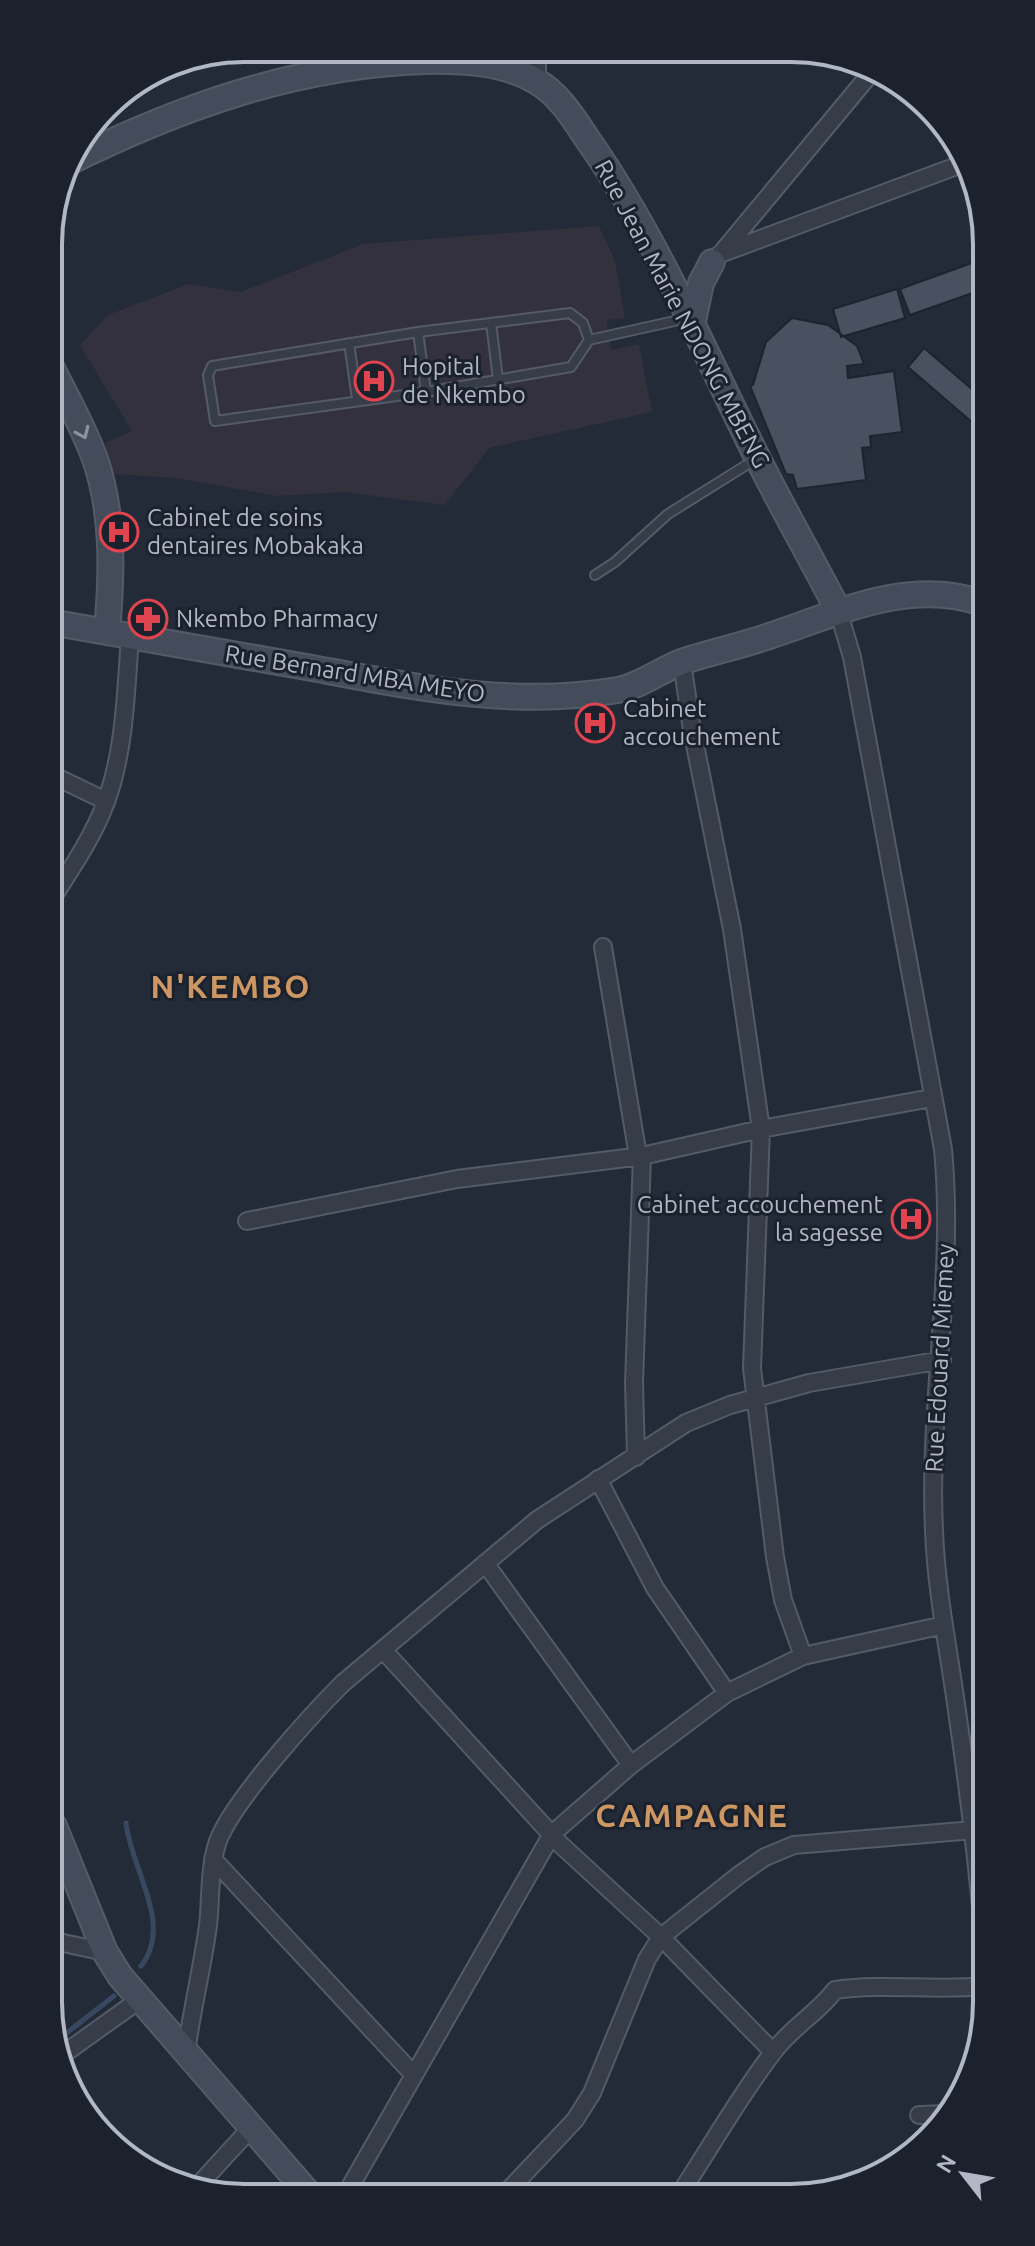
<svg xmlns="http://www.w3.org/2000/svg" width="1035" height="2246" font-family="Ubuntu,sans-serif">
<rect width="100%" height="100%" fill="#232b38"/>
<path fill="#33313d" d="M599,226L615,261L625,318L607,320L608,336L612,350L639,344L652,412L489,448L445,505L344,492L277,496L177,478L114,474L105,443L132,431L80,345L108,315L188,284L241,292L363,244Z"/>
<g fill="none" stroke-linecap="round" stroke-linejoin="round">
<path stroke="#394861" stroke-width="5" d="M126,1823C131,1870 174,1924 141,1966
M55,2042L114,1996"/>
</g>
<path fill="#495161" stroke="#1d242f" stroke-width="2" d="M980,260L981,290L910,315L900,289Z
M897,289L905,318L841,337L833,309Z
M792,318L828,325L857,346L864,364L847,366L848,378L894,371L902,432L870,436L871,447L862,448L866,480L797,489L793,475L786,474L750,386L753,385L766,342Z
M924,348L981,397V430L908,367Z"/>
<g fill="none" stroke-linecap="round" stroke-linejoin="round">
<g stroke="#545a66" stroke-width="12">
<path id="lane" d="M570,313L583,323L589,340L571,367L426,392L215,421L208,375L212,366L418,332Z
M491,323L498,379
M418,332L426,392
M589,340L688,318
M349,343L357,399
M595,575L615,562L668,514L756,459"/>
</g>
<g stroke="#545a66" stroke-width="20">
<path id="street" d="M537,50V82
M91,128L100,146
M724,250L871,73
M720,254L962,164
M838,610L852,657L943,1149C955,1276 928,1402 934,1530C936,1588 948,1647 956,1704C969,1793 980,1880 986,1969
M682,662L692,730L732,929L761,1129L752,1368L775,1557L783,1600L803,1656
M50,774L106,801
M51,900C71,869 93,837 106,802C125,750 126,691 130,636
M603,947L638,1156
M247,1221L457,1179L642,1156L761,1129L932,1098
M636,1457L634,1383L642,1156
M598,1479L655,1588L727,1693
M485,1563L631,1765
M384,1651L560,1844L661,1937L773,2052
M213,1859L413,2074
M54,1941L105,1952
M186,2052C192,2010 202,1968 208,1926C211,1898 209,1867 218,1841C233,1801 311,1715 343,1683L537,1520L686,1423L730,1405L809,1383L942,1360
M58,2058L139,2000
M919,2115L949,2114
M195,2189L250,2129
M681,2192C712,2145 740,2095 774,2051C793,2026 819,2012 835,1990C885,1983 936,1991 986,1986
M506,2193L575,2120L592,2093L647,1959L661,1937L739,1875L765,1857L794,1845L974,1830
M346,2194L552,1834L631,1765L727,1693L803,1656L944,1625"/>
</g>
<g stroke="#545a66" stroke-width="28">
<path id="secondary" d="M67,163C180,107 297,65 425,61C462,60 503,62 536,81C559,94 574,119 588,140C656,237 703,349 756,455C782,507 811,558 838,610
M692,326L701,283L712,262
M49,363C65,394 83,426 95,459C114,513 112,575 107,632
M50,622C137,637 225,653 312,668C415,687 513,708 618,690C641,686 662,669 684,661C709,653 735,647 760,639C831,617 906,576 982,603
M54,1826L105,1952L120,1976L309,2194"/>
</g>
<use href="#lane" stroke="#363d48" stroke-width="8"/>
<use href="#street" stroke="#363d48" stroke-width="16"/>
<use href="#secondary" stroke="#444c5b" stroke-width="24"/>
</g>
<defs><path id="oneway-chevron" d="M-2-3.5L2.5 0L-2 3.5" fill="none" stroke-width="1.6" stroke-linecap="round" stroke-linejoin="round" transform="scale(2)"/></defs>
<use stroke="#8b92a0" href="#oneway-chevron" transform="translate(83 433) rotate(66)"/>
<defs>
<g id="hospital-ring" transform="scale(2)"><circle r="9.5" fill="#1b222d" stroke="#e0444e" stroke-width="1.5"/><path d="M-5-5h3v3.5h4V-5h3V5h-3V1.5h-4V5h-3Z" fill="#e0444e"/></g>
<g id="pharmacy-ring" transform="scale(2)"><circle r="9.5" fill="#1b222d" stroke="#e0444e" stroke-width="1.5"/><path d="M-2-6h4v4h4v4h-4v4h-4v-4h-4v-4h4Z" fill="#e0444e"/></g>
</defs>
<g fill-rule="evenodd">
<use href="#hospital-ring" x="374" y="381"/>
<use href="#hospital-ring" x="119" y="532"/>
<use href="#pharmacy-ring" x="148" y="619"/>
<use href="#hospital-ring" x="595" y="723"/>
<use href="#hospital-ring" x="911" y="1219"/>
</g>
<g text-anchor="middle" stroke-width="6" stroke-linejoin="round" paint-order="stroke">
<g font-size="24" fill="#b1b7c5" stroke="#1b222d">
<text transform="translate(682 314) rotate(62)" y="8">Rue Jean Marie NDONG MBENG</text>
<text transform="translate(355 674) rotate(9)" y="8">Rue Bernard MBA MEYO</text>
<text transform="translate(940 1358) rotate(-87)" y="8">Rue Edouard Miemey</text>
</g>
<g font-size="24" fill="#b1b7c5" stroke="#1b222d" text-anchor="start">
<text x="402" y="375">Hopital<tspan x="402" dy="28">de Nkembo</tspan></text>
<text x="147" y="526">Cabinet de soins<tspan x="147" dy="28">dentaires Mobakaka</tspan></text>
<text x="176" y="627">Nkembo Pharmacy</text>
<text x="623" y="717">Cabinet<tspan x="623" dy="28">accouchement</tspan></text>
<text x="883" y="1213" text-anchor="end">Cabinet accouchement<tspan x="883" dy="28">la sagesse</tspan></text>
</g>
<g font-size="32" font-weight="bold" letter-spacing="2" fill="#cd9764" stroke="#1b222d">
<text x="231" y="998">N'KEMBO</text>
<text x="692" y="1827">CAMPAGNE</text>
</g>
</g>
<path d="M0 0H1035V2246H0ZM244 62H791A182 182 0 0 1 973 244V2002A182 182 0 0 1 791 2184H244A182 182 0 0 1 62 2002V244A182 182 0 0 1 244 62Z" fill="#1b222d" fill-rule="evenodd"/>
<path fill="none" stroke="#b1b7c5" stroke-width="4" d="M244 62H791A182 182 0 0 1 973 244V2002A182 182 0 0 1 791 2184H244A182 182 0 0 1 62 2002V244A182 182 0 0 1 244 62Z"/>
<g transform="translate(963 2174) rotate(301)" stroke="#1b222d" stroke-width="6" paint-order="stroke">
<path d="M0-6L14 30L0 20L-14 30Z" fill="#b1b7c5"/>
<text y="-12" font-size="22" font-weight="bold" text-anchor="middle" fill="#b1b7c5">N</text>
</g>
</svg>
